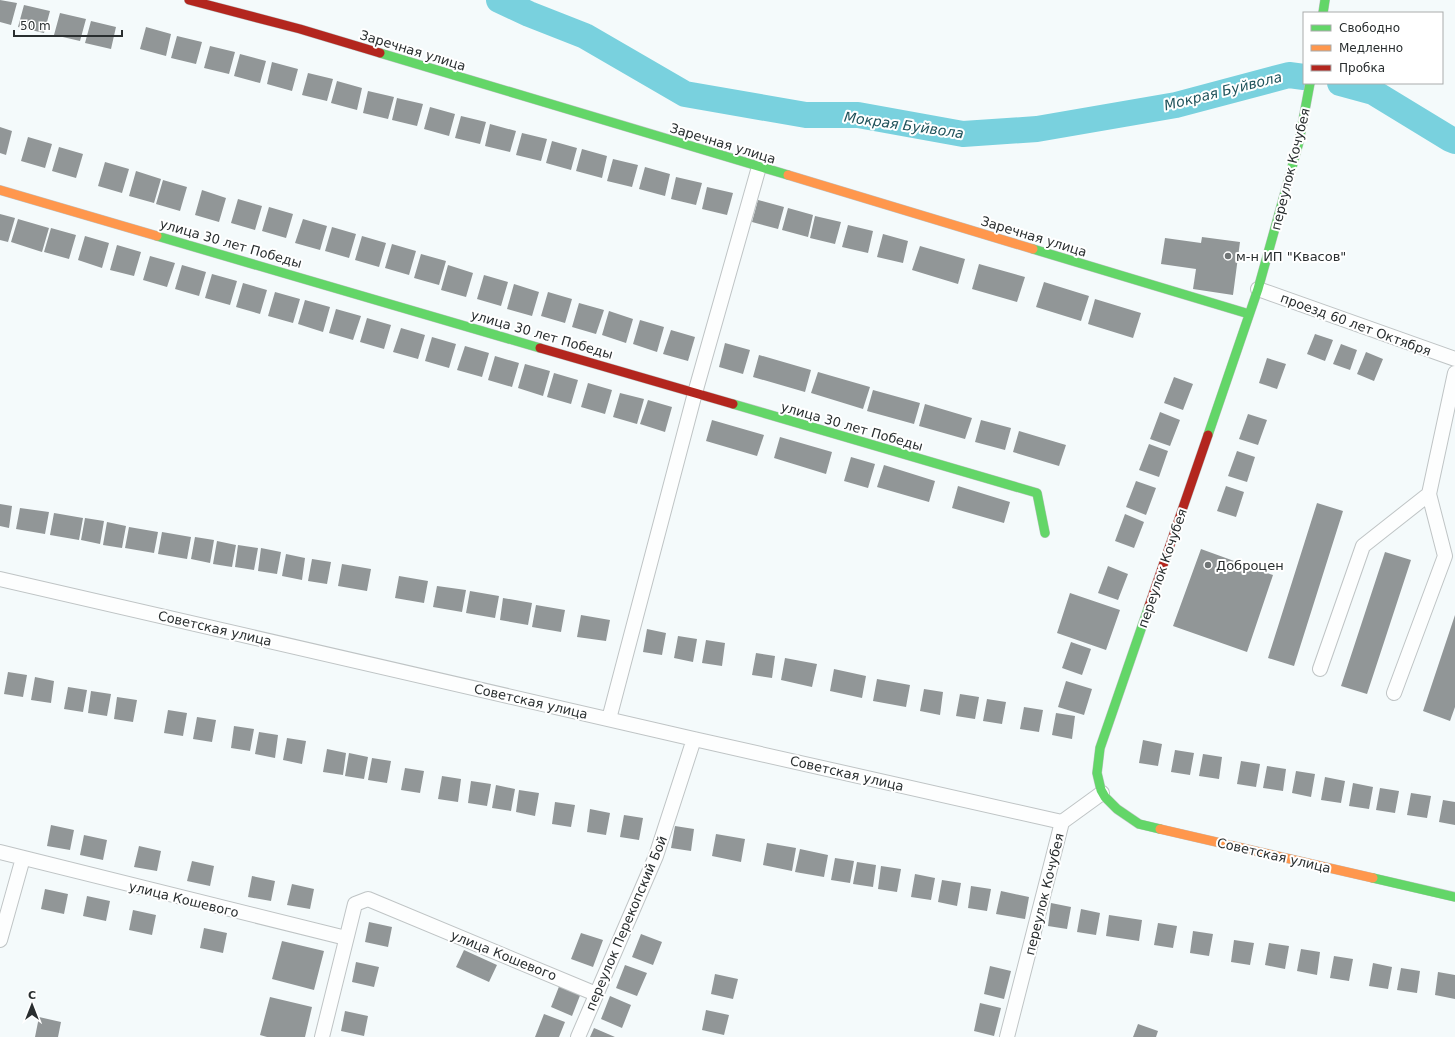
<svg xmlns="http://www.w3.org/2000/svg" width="1455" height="1037" font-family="'DejaVu Sans',sans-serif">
<rect width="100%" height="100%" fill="#f4fafb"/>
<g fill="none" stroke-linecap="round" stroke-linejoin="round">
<path stroke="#79d1de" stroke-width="26" d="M499,0L529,14L585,36L685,94L806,115H858L963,134L1037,129L1176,105L1289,75L1304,77
M1340,83L1373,92L1450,139L1455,141"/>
</g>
<path fill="#919697" d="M0,0L17,3L11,25L0,22Z
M24,5L50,11L44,33L18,27Z
M60,13L86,19L80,41L54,35Z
M91,21L116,27L111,49L85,43Z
M146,27L171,34L166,56L140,49Z
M177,36L202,42L196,64L171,58Z
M210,46L235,52L229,74L204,68Z
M240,54L266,61L260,83L234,76Z
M272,62L298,69L292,91L267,84Z
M308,73L333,79L327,101L302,95Z
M337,81L362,88L357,110L331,103Z
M368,91L394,97L388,119L363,113Z
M397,98L423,104L417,126L392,120Z
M430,107L455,114L449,136L424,129Z
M461,116L486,122L480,144L455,138Z
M490,124L516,131L510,152L485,146Z
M0,127L12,131L6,155L0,153Z
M522,133L547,139L541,161L516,155Z
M28,137L52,144L45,168L21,161Z
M552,141L577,148L571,170L546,163Z
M59,147L83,154L76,178L52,171Z
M582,149L607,156L602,178L576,171Z
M613,159L638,165L632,187L607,181Z
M105,162L129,169L122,193L98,186Z
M645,167L670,174L665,196L639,189Z
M136,171L161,179L154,203L129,196Z
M676,177L702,183L696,205L671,199Z
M163,180L187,187L180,211L156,204Z
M707,187L733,193L727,215L702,209Z
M202,190L226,198L219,222L195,215Z
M238,199L262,206L255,230L231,223Z
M758,200L784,207L778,229L752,222Z
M269,207L293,214L286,238L262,231Z
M788,208L813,215L808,237L782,230Z
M0,214L15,218L8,242L0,240Z
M815,216L841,222L835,244L810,238Z
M18,219L49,228L42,252L11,242Z
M303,219L327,226L320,250L295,243Z
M848,225L873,231L868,253L842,247Z
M332,227L356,234L349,258L325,251Z
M51,228L76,235L69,259L44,252Z
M883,234L908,241L903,263L877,257Z
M85,236L109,243L102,268L78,260Z
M362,236L386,243L379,267L355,260Z
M1202,237L1240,242L1233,295L1193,289L1196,269L1161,264L1165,238L1201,243Z
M392,244L416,251L409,275L385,268Z
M117,245L141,252L134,276L110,270Z
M920,246L965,259L958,284L912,270Z
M421,254L446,261L439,285L414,278Z
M150,256L175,263L167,287L143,280Z
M979,264L1025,277L1017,302L972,289Z
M182,265L206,272L199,296L175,289Z
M448,265L473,273L466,297L441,290Z
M212,274L237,281L230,305L205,298Z
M484,275L508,282L501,306L477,299Z
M1044,282L1089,296L1081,321L1036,307Z
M243,283L267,290L260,314L236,307Z
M514,284L539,292L532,316L507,309Z
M275,292L300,299L293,323L268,316Z
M548,292L572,299L565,323L541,316Z
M1095,299L1141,313L1133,338L1088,324Z
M305,300L330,307L323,332L298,324Z
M579,303L604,310L596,334L572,327Z
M336,309L361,316L353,340L329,333Z
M609,311L633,319L626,343L602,335Z
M367,318L391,325L384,349L360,342Z
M640,320L664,327L657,352L633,344Z
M401,328L425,335L418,359L393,352Z
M671,330L695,337L688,361L663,354Z
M1315,334L1333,340L1325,361L1307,354Z
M432,337L456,344L449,368L425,361Z
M725,343L750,350L743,374L719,367Z
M1341,344L1357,350L1350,370L1333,364Z
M465,346L489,353L482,377L457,370Z
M1366,352L1383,359L1374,381L1357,374Z
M759,355L811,370L805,392L753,377Z
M495,356L519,363L512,387L488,380Z
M1267,358L1286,364L1277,389L1259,383Z
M525,364L550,371L543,396L518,388Z
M818,372L870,387L863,409L811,393Z
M554,373L578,380L571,404L547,397Z
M1174,377L1193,384L1183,410L1164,403Z
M588,383L612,390L605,414L581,407Z
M873,390L920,403L914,424L867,411Z
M620,393L644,399L637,424L613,417Z
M648,400L672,407L665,432L640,424Z
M925,404L972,418L965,439L919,426Z
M1160,412L1180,420L1170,446L1150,439Z
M1248,414L1267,420L1258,445L1239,439Z
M712,420L764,435L757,456L706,441Z
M981,420L1011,428L1005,450L975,442Z
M1019,431L1066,445L1059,466L1013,452Z
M780,437L832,452L826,474L774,458Z
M1149,444L1168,451L1159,477L1139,470Z
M1237,451L1255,457L1247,482L1228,476Z
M851,457L875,464L868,488L844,481Z
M884,465L935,481L929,502L877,487Z
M1136,481L1156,488L1146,515L1126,507Z
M958,486L1010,502L1004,523L952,508Z
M1226,486L1244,492L1236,517L1217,511Z
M1317,503L1343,511L1294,666L1268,658Z
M0,504L12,506L9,528L0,526Z
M20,508L49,512L45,534L16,529Z
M54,513L83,518L79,540L50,535Z
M1125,514L1144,522L1134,548L1115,541Z
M85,518L104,521L100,544L81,540Z
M107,522L126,526L122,548L103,545Z
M129,527L158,532L154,553L125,548Z
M162,532L191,537L187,559L158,554Z
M195,537L214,540L210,563L191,559Z
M217,541L236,545L232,567L213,564Z
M238,545L258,548L254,570L235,567Z
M261,548L281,552L277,574L258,571Z
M1201,549L1273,575L1247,652L1173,626Z
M1385,552L1411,560L1367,694L1341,686Z
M286,554L305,558L302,580L282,576Z
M312,559L331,562L327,584L308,581Z
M342,564L371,569L367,591L338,586Z
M1108,566L1128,574L1118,600L1098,593Z
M399,576L428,581L424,603L395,598Z
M437,586L466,590L462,612L433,607Z
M470,591L499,596L495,618L466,613Z
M1070,593L1120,610L1106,650L1057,633Z
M503,598L532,603L528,625L500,620Z
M536,605L565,610L561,632L532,627Z
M581,615L610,620L606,641L577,637Z
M1455,615V707L1450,721L1423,711Z
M647,629L666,633L662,655L643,652Z
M678,636L697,639L693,662L674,658Z
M706,640L725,643L722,666L702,663Z
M1071,642L1091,649L1082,675L1062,668Z
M756,653L775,656L772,678L752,675Z
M785,658L817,664L812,687L781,680Z
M834,669L866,676L862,698L830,691Z
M8,672L27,675L23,697L4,694Z
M35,677L54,681L51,703L31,700Z
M877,679L910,685L906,707L873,701Z
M1066,681L1092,689L1084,715L1058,707Z
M68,687L87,690L83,712L64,709Z
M924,689L943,692L940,715L920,711Z
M91,691L111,694L107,716L88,713Z
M960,694L979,697L975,719L956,716Z
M117,697L137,700L133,722L114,719Z
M987,699L1006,702L1002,724L983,721Z
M1024,707L1043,710L1039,732L1020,729Z
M168,710L187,713L183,736L164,733Z
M1056,713L1075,716L1072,739L1052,735Z
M197,717L216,720L212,742L193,739Z
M234,726L254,729L250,751L231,748Z
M259,732L278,735L275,758L255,754Z
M287,738L306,741L302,764L283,760Z
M1143,740L1162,744L1158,766L1139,763Z
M327,749L346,753L343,775L323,772Z
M1175,750L1194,753L1190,775L1171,772Z
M349,753L368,757L364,779L345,776Z
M1203,754L1222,757L1219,779L1199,776Z
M372,758L391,761L387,783L368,780Z
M1241,761L1260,764L1256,787L1237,784Z
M1267,766L1286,769L1283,791L1263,788Z
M405,768L424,771L420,793L401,790Z
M1296,771L1315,774L1311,797L1292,793Z
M442,776L461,779L458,802L438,799Z
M1325,777L1345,781L1341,803L1321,800Z
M471,781L491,784L487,806L468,803Z
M1353,783L1373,787L1369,809L1349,806Z
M496,785L515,789L511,811L492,808Z
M1380,788L1399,791L1395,813L1376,810Z
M519,790L539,793L535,816L516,812Z
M1411,793L1431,796L1427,818L1407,815Z
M1443,800L1455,802V825L1439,822Z
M555,802L575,805L571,827L552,824Z
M590,809L610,813L606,835L587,832Z
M624,815L643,818L639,840L620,837Z
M51,825L74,830L70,850L47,846Z
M675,826L694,829L691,851L671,848Z
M716,834L745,839L741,862L712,856Z
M84,835L107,840L103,860L80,855Z
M767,843L796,848L792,871L763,865Z
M139,846L161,851L157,871L134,867Z
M800,849L828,855L824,877L795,872Z
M835,858L854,861L850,883L831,880Z
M192,861L214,866L210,886L187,881Z
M857,862L876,865L873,887L853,884Z
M881,866L901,869L897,892L878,889Z
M915,874L935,878L931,900L911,897Z
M252,876L275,881L271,901L248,897Z
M942,880L961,883L957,906L938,902Z
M292,884L314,889L310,909L287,905Z
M971,886L991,889L987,911L968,908Z
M45,889L68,894L64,914L41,909Z
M1001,891L1029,897L1025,919L996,914Z
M87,896L110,901L106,921L83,916Z
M1051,903L1071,907L1067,929L1048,926Z
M1081,909L1100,913L1096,935L1077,932Z
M133,910L156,915L152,935L129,930Z
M1109,915L1142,920L1139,941L1106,936Z
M369,922L392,927L388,947L365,942Z
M1158,923L1177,926L1173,948L1154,945Z
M204,928L227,933L223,953L200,948Z
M1193,931L1213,934L1209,956L1190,953Z
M581,933L603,940L593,967L571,959Z
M641,934L662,942L653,965L632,957Z
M1234,940L1254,943L1250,965L1231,962Z
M282,941L324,951L314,990L272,979Z
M1269,943L1289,946L1285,969L1265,965Z
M1301,949L1320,952L1317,975L1297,971Z
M464,950L497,965L489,982L456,967Z
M1334,956L1353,959L1349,981L1330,978Z
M356,962L379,967L374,987L352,982Z
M1373,963L1392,967L1388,989L1369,986Z
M625,965L647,973L637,996L616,988Z
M990,966L1011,971L1004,999L984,994Z
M1401,968L1420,971L1417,993L1397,990Z
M1438,972L1455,975V999L1435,995Z
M715,974L738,979L733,999L711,994Z
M560,984L581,993L572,1016L551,1007Z
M610,996L631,1005L622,1028L601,1019Z
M270,997L312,1007L305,1037H267L260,1035Z
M980,1003L1001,1008L994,1036L974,1031Z
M706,1010L729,1015L724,1035L702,1030Z
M345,1011L368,1016L364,1036L341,1031Z
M544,1014L565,1022L559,1037H535Z
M39,1017L61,1022L58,1037H35Z
M1138,1024L1158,1031L1156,1037H1133Z
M594,1028L615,1037H590Z"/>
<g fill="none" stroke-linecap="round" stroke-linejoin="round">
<g stroke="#bfc4c5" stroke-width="16">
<path id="street" d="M1258,289L1455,359
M0,579L694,739L1062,822
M1320,669L1363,546L1429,494L1455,373
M1394,693L1445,556L1429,494
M609,719L695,393L759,167
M0,852L346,938
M0,940L23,858
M322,1037L355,904L368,899L596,994
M578,1037L656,856L694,739
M1007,1037L1062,822L1102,793"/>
</g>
<g stroke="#bfc4c5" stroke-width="10">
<path id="fast" d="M1323,13L1325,0
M380,53L788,175
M157,236L540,348
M1033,249L1249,314
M733,404L1037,493L1045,533
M1208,435L1258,289L1299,142L1310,83
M1149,606L1100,748L1097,773L1101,790L1105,797L1117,809L1139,824L1160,829
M1373,878L1455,897"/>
</g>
<g stroke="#bfc4c5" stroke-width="10">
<path id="slow" d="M788,175L1033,249
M0,190L157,236
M1160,829L1373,878"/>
</g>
<g stroke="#bfc4c5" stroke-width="10">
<path id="jam" d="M189,0L300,29L380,53
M540,348L733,404
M1149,606L1208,435"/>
</g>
<use href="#street" stroke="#fdfefe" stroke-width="14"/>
<use href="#fast" stroke="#63d668" stroke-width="9"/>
<use href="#slow" stroke="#ff974d" stroke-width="9"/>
<use href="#jam" stroke="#b3261e" stroke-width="9"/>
</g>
<g fill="#707576" stroke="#fff" stroke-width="1.5">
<circle cx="1228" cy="256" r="4"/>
<circle cx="1208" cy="565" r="4"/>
</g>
<g text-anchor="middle" stroke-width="4" stroke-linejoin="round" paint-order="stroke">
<g font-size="13" fill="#292e2f" stroke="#fff">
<text transform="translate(413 50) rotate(17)" y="5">Заречная улица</text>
<text transform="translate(723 143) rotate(17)" y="5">Заречная улица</text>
<text transform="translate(1290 169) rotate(-76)" y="5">переулок Кочубея</text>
<text transform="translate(1034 236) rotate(17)" y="5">Заречная улица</text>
<text transform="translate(231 243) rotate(16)" y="5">улица 30 лет Победы</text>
<text transform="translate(1356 324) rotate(20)" y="5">проезд 60 лет Октября</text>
<text transform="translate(542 334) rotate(16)" y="5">улица 30 лет Победы</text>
<text transform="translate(852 426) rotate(16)" y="5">улица 30 лет Победы</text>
<text transform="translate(1162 568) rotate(-71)" y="5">переулок Кочубея</text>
<text transform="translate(215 628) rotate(13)" y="5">Советская улица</text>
<text transform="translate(531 701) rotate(13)" y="5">Советская улица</text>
<text transform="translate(847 773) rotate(13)" y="5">Советская улица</text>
<text transform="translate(1274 855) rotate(13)" y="5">Советская улица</text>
<text transform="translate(1044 894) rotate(-76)" y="5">переулок Кочубея</text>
<text transform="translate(184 899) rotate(14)" y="5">улица Кошевого</text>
<text transform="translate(626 923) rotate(-67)" y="5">переулок Перекопский Бой</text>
<text transform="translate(504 955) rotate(22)" y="5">улица Кошевого</text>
</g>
<g font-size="13" fill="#292e2f" stroke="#fff" text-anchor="start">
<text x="1236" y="261">м-н ИП "Квасов"</text>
<text x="1216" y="570">Доброцен</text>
</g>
<g font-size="14" font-style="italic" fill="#1e525a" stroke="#fff">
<text transform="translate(1223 91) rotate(-14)" y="5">Мокрая Буйвола</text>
<text transform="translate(904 125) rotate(8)" y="5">Мокрая Буйвола</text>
</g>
</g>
<rect x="1303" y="12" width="140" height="72" fill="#ffffff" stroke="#a9abac"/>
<rect x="1311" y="25" width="20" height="6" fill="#63d668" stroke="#a9abac"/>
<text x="1339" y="32" font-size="12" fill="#292e2f">Свободно</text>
<rect x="1311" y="45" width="20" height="6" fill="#ff974d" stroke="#a9abac"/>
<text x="1339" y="52" font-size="12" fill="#292e2f">Медленно</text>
<rect x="1311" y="65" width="20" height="6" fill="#b3261e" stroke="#a9abac"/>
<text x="1339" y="72" font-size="12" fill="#292e2f">Пробка</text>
<g transform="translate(32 1005)" stroke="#ffffff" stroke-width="3" paint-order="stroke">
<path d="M0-3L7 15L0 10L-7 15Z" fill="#292e2f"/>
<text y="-6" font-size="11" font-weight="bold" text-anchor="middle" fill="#292e2f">С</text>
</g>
<path d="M14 30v6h108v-6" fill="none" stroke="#292e2f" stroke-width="2"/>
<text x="20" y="30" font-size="12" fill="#292e2f" stroke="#ffffff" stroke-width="3" paint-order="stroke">50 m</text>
</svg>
